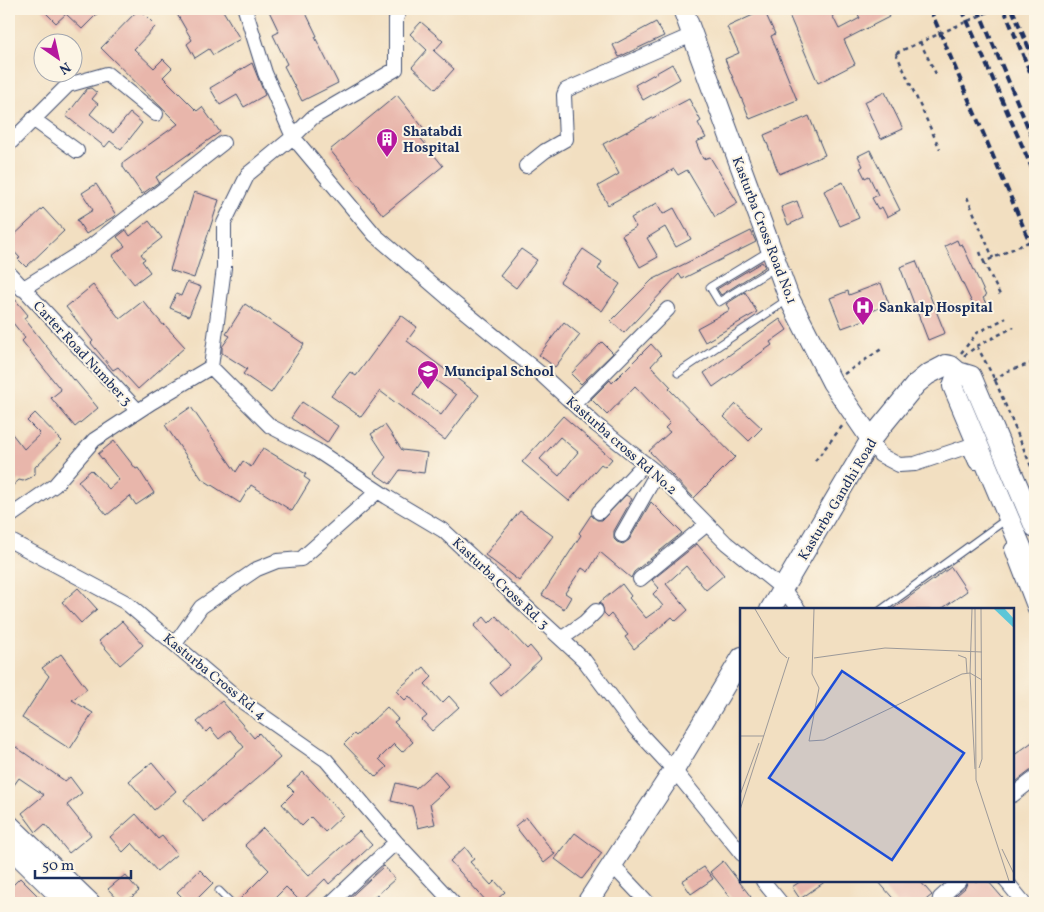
<svg xmlns="http://www.w3.org/2000/svg" width="1044" height="912" font-family="Vollkorn,serif">
<rect width="100%" height="100%" fill="#fcf5e5"/>
<filter id="ink" filterUnits="userSpaceOnUse"><feTurbulence type="fractalNoise" baseFrequency=".02" numOctaves="2"/><feDisplacementMap in="SourceGraphic" scale="10" xChannelSelector="R" yChannelSelector="G"/><feConvolveMatrix kernelMatrix="1 2 1 2 8 2 1 2 1" color-interpolation-filters="sRGB"/></filter>
<filter id="wash" filterUnits="userSpaceOnUse"><feTurbulence type="fractalNoise" baseFrequency=".0096" numOctaves="4" result="noise"/><feDisplacementMap in="SourceGraphic" scale="20" xChannelSelector="R" yChannelSelector="G"/><feGaussianBlur stdDeviation="1.12" result="paint"/><feColorMatrix in="noise" values="0 0 0 0 0 0 0 0 0 0 0 0 0 0 0 0 0 1.4 0 .05"/><feComposite in="paint" operator="in"/></filter>
<g filter="url(#wash)">
<rect width="100%" height="100%" fill="#f2dfc1"/>
<g id="blocks">
<path fill="#e8b6ab" fill-rule="evenodd" d="M42,9H102L82,29L66,14L56,23Z
M139,9L156,26L134,49L154,68L163,59L172,68L163,77L197,111L202,107L220,132L156,177L159,182L142,194L123,167V163L178,124L101,48Z
M174,9H222L240,39L213,55L209,49L195,58L187,44L192,40Z
M268,9H304L317,36L315,37L338,83L302,101L284,66L287,64L273,35L279,32Z
M803,9L805,13L814,9H829L839,29L860,18L855,9H885L889,17L844,40L855,64L818,83L789,15Z
M764,10L775,34L771,36L797,100L750,119L725,59L739,53L727,27Z
M421,22L443,41L434,51L454,69L436,89L412,67L427,50L410,34Z
M656,22L664,36L619,57L613,45Z
M252,63L265,95L244,107L237,95L220,105L210,88Z
M672,64L680,79L643,100L635,85Z
M91,88L97,93L92,99L98,104L90,114L113,133L130,113L142,123L121,150L110,141L105,147L66,116L87,89Z
M885,92L903,129L881,139L864,102Z
M397,95L425,130L418,135L443,166L383,215L330,150Z
M689,99L701,121L698,123L706,138L696,142L703,159L710,157L738,203L715,217L687,170L678,175L674,169L608,205L598,186L619,174L603,144Z
M809,116L825,155L779,174L764,135Z
M870,150L900,210L887,217L882,207L878,209L872,198L878,195L869,176L865,178L860,168L863,166L858,156Z
M843,182L859,218L840,226L824,191Z
M96,184L116,215L86,234L77,220L93,210L82,193Z
M194,192L219,200L194,278L170,270Z
M797,201L803,218L788,225L781,207Z
M657,203L663,214L674,208L691,239L676,247L665,227L647,238L658,257L640,267L622,235L636,227L631,218Z
M43,208L64,231L26,267L18,259L20,258L9,246V240Z
M149,221L162,238L141,254L145,259L142,261L150,272L134,284L112,256L125,246L117,237L126,230L130,236Z
M751,231L756,242L682,279L679,274L624,333L611,321L652,280Z
M957,240L959,245L962,244L986,296L983,298L986,303L975,309L945,246Z
M521,249L537,260L516,288L500,276Z
M583,249L602,262L598,269L620,284L602,311L560,282Z
M916,261L945,333L928,340L900,267Z
M762,262L765,267L721,295L717,289Z
M187,282L201,287L189,316L170,308L176,294L181,296Z
M881,283L889,304L865,314L867,319L842,328L830,298L848,291L849,295Z
M93,285L120,319L143,301L164,326V324L185,347L138,389L118,367L113,370L91,343L93,341L66,307Z
M9,292L28,315L24,318L73,380L74,379L98,408L75,427L51,398L61,390L22,341L25,338L9,318Z
M745,292L757,312L705,342L697,328L730,310L726,304Z
M245,304L304,344L271,393L243,374L247,369L222,353V347L230,336L226,334Z
M401,315L417,327L407,341L479,395L445,440L380,391L361,417L331,396L350,372L356,376ZM427,374L456,395L441,415L413,394Z
M780,319L787,330L770,342L772,345L713,387L704,373Z
M564,322L580,335L555,367L539,355Z
M602,342L613,353L581,384L571,374Z
M651,344L661,355L651,366L671,387L669,389L735,457L694,498L649,451L670,432L665,428L670,423L635,386L607,415L591,399L610,380L612,383Z
M302,402L338,426L327,443L291,418Z
M736,404L762,428L749,441L724,417Z
M191,407L236,472L243,461L251,467L263,448L306,474L304,477L310,481L292,511L251,485L240,503L202,479L165,425Z
M35,413L62,441L35,467V474L32,477L23,481L19,480L9,489V430L24,449L40,434L27,421Z
M563,416L612,459L605,467L601,464L569,501L522,462ZM560,437L578,452L559,476L540,459Z
M385,425L402,450L427,453L424,473L400,470L390,484L374,473L386,457L371,434Z
M114,441L136,469L138,468L154,493L136,505L130,496L107,515L78,481L91,470L109,489L119,480L98,454Z
M626,495L632,499L614,531V539L617,542L623,544L629,540L651,502L682,533L634,572L631,578L600,552L588,572L582,568L565,593L571,597L564,609L542,595L581,535L579,533L591,515L597,520H602Z
M520,511L553,536L519,581L485,555Z
M697,544L724,575L706,590L686,566L666,584L688,610L676,621L672,617L634,649L625,637L628,635L611,614L608,617L604,613L602,605L599,603L622,584L631,596L629,598L646,618L663,606L653,594L659,588L652,580Z
M951,567L967,591L940,610H891Z
M78,588L97,609L81,623L62,602Z
M496,616L527,649L530,646L541,659L501,696L490,683L510,665L474,626L484,617L489,623Z
M122,621L143,645L120,665L99,641Z
M61,654L87,689L72,700L93,713L70,749L22,718L49,676L42,668Z
M424,667L432,677L425,684L442,703L449,696L459,707L432,731L422,720L427,716L409,696L405,700L396,691Z
M222,701L254,738L259,733L280,758L224,807L223,805L204,822L184,800L244,747L230,730L219,739L210,728L206,732L197,722Z
M387,707L398,719L394,722L413,742L402,752L394,744L379,759L387,767L376,777L344,744L354,734L356,736Z
M1035,740V769L1030,771L1013,784V756Z
M13,745L65,781L70,777L82,793L67,805L91,835L69,853L45,824L36,832L22,813L44,795L19,778L9,792V751Z
M152,762L176,791L154,810L129,781Z
M435,771L449,787L430,804L435,824L418,828L412,806L391,801L396,783L416,788Z
M303,772L343,815L325,832L311,817L302,826L282,804L294,792L288,786Z
M136,814L158,839L162,836L177,854L157,871L132,843L123,852L110,837Z
M526,817L555,854L544,863L515,826Z
M263,828L309,876L359,831L372,845L329,884L325,879L301,902L286,887L270,903H236L269,870L245,845Z
M575,833L602,853L582,879L555,859Z
M465,847L474,859L470,862L491,885L495,881L505,892L493,903H488L450,861Z
M723,861L751,897L743,903H735L710,872Z
M384,866L395,879L368,903H344Z
M704,867L713,879L691,894L682,881Z
M200,870L213,883L193,903H188L177,892Z
M125,875L139,891L125,903H121L108,889Z
M20,878L39,897L33,903H20L9,892V889Z
M801,881H826L800,899L792,887Z
M878,881H920L932,895L922,903H897Z
M968,881H988L1007,903H948L965,888Z"/>
</g>
</g>
<g filter="url(#ink)">
<use href="#blocks" fill-opacity="0" stroke="#3b496d" stroke-width="1"/>
<g fill="none" stroke-linecap="round" stroke-linejoin="round">
<g stroke="#3b496d" stroke-width="9">
<path id="lane" d="M769,251L710,287L719,302L776,267
M678,373L787,300
M881,610L1001,523
M219,891L231,903"/>
</g>
<g stroke="#3b496d" stroke-width="16">
<path id="street" d="M245,9L265,73L293,137L375,235L448,298L542,375L594,423L657,473L726,543L783,589L799,610
M33,119L77,151
M9,144L68,85L107,74L156,114
M526,166L545,151L566,139L564,95L566,90L692,35
M9,273L138,411
M22,289L91,246L223,143
M211,367L270,426L316,450L387,497L444,531L584,660L634,727L674,770L742,854
M574,404L668,309
M871,439L880,455L899,465L915,464L969,446L976,462
M599,512L645,463
M9,517L55,485L94,440L152,402L211,367L224,268V223L248,174L293,137L312,118L396,69V19L400,9
M622,535L657,473
M9,540L125,602L240,700L326,760L396,842L453,903
M1012,549L1035,609
M640,579L707,524
M561,639L585,622L596,611
M175,644L201,607L257,569L277,561L301,559L378,491
M1013,795L1035,778
M612,865L648,903
M763,881L781,903
M1006,881L1024,903
M331,903L396,842
M939,903L940,898L959,881"/>
</g>
<g stroke="#3b496d" stroke-width="22">
<path id="secondary" d="M683,9L789,298L832,382L871,439
M958,372L953,386L1035,580
M770,610L871,439L916,384L927,375L946,365L951,366L958,372L971,376L1035,527
M9,825L90,903
M9,846L67,903
M587,903L674,770L742,657"/>
</g>
<path stroke="#3b496d" stroke-width="2.5" stroke-dasharray="4 4" stroke-linecap="butt" d="M1030,9L1035,20
M920,42L936,74
M896,53L940,149
M967,197L993,258
M1030,203L1035,214
M984,262L1000,295
M977,346L995,380L1033,471
M961,353L977,333L1006,318
M964,356L977,346L1014,327
M844,374L883,348
M994,381L1005,372L1035,362
M815,461L843,425"/>
<use href="#lane" stroke="#fff" stroke-width="7"/>
<use href="#street" stroke="#fff" stroke-width="14"/>
<use href="#secondary" stroke="#fff" stroke-width="20"/>
<path stroke="#1b2f5e" stroke-width="4" stroke-dasharray="8 4" stroke-linecap="butt" d="M930,9L1035,254
M962,9L1035,175
M978,9L1035,144
M1004,9L1035,84
M1012,9L1035,62"/>
<path stroke="#3b496d" stroke-width="2.5" stroke-dasharray="4 4" stroke-linecap="butt" d="M896,53L995,9
M980,252L984,262L1035,239"/>
</g>
</g>
<defs>
<g id="building-pin" transform="scale(1.125)"><path d="M0 17L-7.5 6A9.5 9.5 0 1 1 7.5 6Z" fill="#b5179e" stroke="#fcf5e5"/><path d="M-4-6H4V6H1V3H-1V6H-4ZM-2.5-4.3h1.7v1.8h-1.7ZM.8-4.3h1.7v1.8H.8ZM-2.5-1h1.7V.8h-1.7ZM.8-1h1.7V.8H.8Z" fill="#fff"/></g>
<g id="hospital-pin" transform="scale(1.125)"><path d="M0 17L-7.5 6A9.5 9.5 0 1 1 7.5 6Z" fill="#b5179e" stroke="#fcf5e5"/><path d="M-5-5h3v3.5h4V-5h3V5h-3V1.5h-4V5h-3Z" fill="#fff"/></g>
<g id="school-pin" transform="scale(1.125)"><path d="M0 17L-7.5 6A9.5 9.5 0 1 1 7.5 6Z" fill="#b5179e" stroke="#fcf5e5"/><path d="M0-5L7-2L0 1L-7-2ZM-4 1L0 2.5L4 1V4Q0 6-4 4Z" fill="#fff"/></g>
</defs>
<g fill-rule="evenodd">
<use href="#building-pin" x="387" y="139"/>
<use href="#hospital-pin" x="863" y="307"/>
<use href="#school-pin" x="428" y="371"/>
</g>
<g text-anchor="middle" stroke-width="4" stroke-linejoin="round" paint-order="stroke">
<g font-size="14" font-weight="bold" fill="#1b2f5e" stroke="#fcf5e5" text-anchor="start">
<text x="403" y="136">Shatabdi<tspan x="403" dy="16">Hospital</tspan></text>
<text x="879" y="312">Sankalp Hospital</text>
<text x="444" y="376">Muncipal School</text>
</g>
<g font-size="14" fill="#1b2f5e" stroke="#fcf5e5">
<text transform="translate(765 230) rotate(69)" y="5">Kasturba Cross Road No.1</text>
<text transform="translate(83 353) rotate(47)" y="5">Carter Road Number 3</text>
<text transform="translate(622 445) rotate(41)" y="5">Kasturba cross Rd No.2</text>
<text transform="translate(837 499) rotate(-59)" y="5">Kasturba Gandhi Road</text>
<text transform="translate(501 583) rotate(43)" y="5">Kasturba Cross Rd. 3</text>
<text transform="translate(215 676) rotate(39)" y="5">Kasturba Cross Rd. 4</text>
</g>
</g>
<g transform="translate(740 608)">
<rect width="274" height="274" fill="#f2dfc1"/>
<path d="M254,1H265L274,11V20Z" fill="#5dc6d8"/>
<path fill="none" stroke="#9c9999" stroke-width="1" d="M15,1L40,44L47,50M232,1L230,66L235,161M235,1L236,172L269,273M218,47L226,50L227,65M74,50L145,40L242,44M0,128H24M69,133L84,132L222,66L230,65L242,72M69,133L79,80L72,66L74,1M239,160L242,151L241,1M0,187L19,135M0,202L49,49M262,241L274,266"/>
<path fill="#1d4ed8" fill-opacity="0.15" stroke="#1d4ed8" stroke-width="2.5" d="M102,63L224,145L152,252L29,170Z"/>
<rect width="274" height="274" fill="none" stroke="#1b2f5e" stroke-width="2.5"/>
</g>
<rect width="1044" height="912" fill="none" stroke="#fcf5e5" stroke-width="30"/>
<g transform="translate(58 58) rotate(146)"><circle r="24" fill="#fcf5e5" stroke="#a2a6af"/>
<path d="M0-4L9 19L0 12L-9 19Z" fill="#b5179e"/>
<text y="-8" font-size="14" font-weight="bold" text-anchor="middle" fill="#1b2f5e">N</text>
</g>
<path d="M35 870v8h96v-8" fill="none" stroke="#1b2f5e" stroke-width="2.5"/>
<text x="42" y="870" font-size="15" fill="#1b2f5e" stroke="#fcf5e5" stroke-width="4" paint-order="stroke">50 m</text>
</svg>
